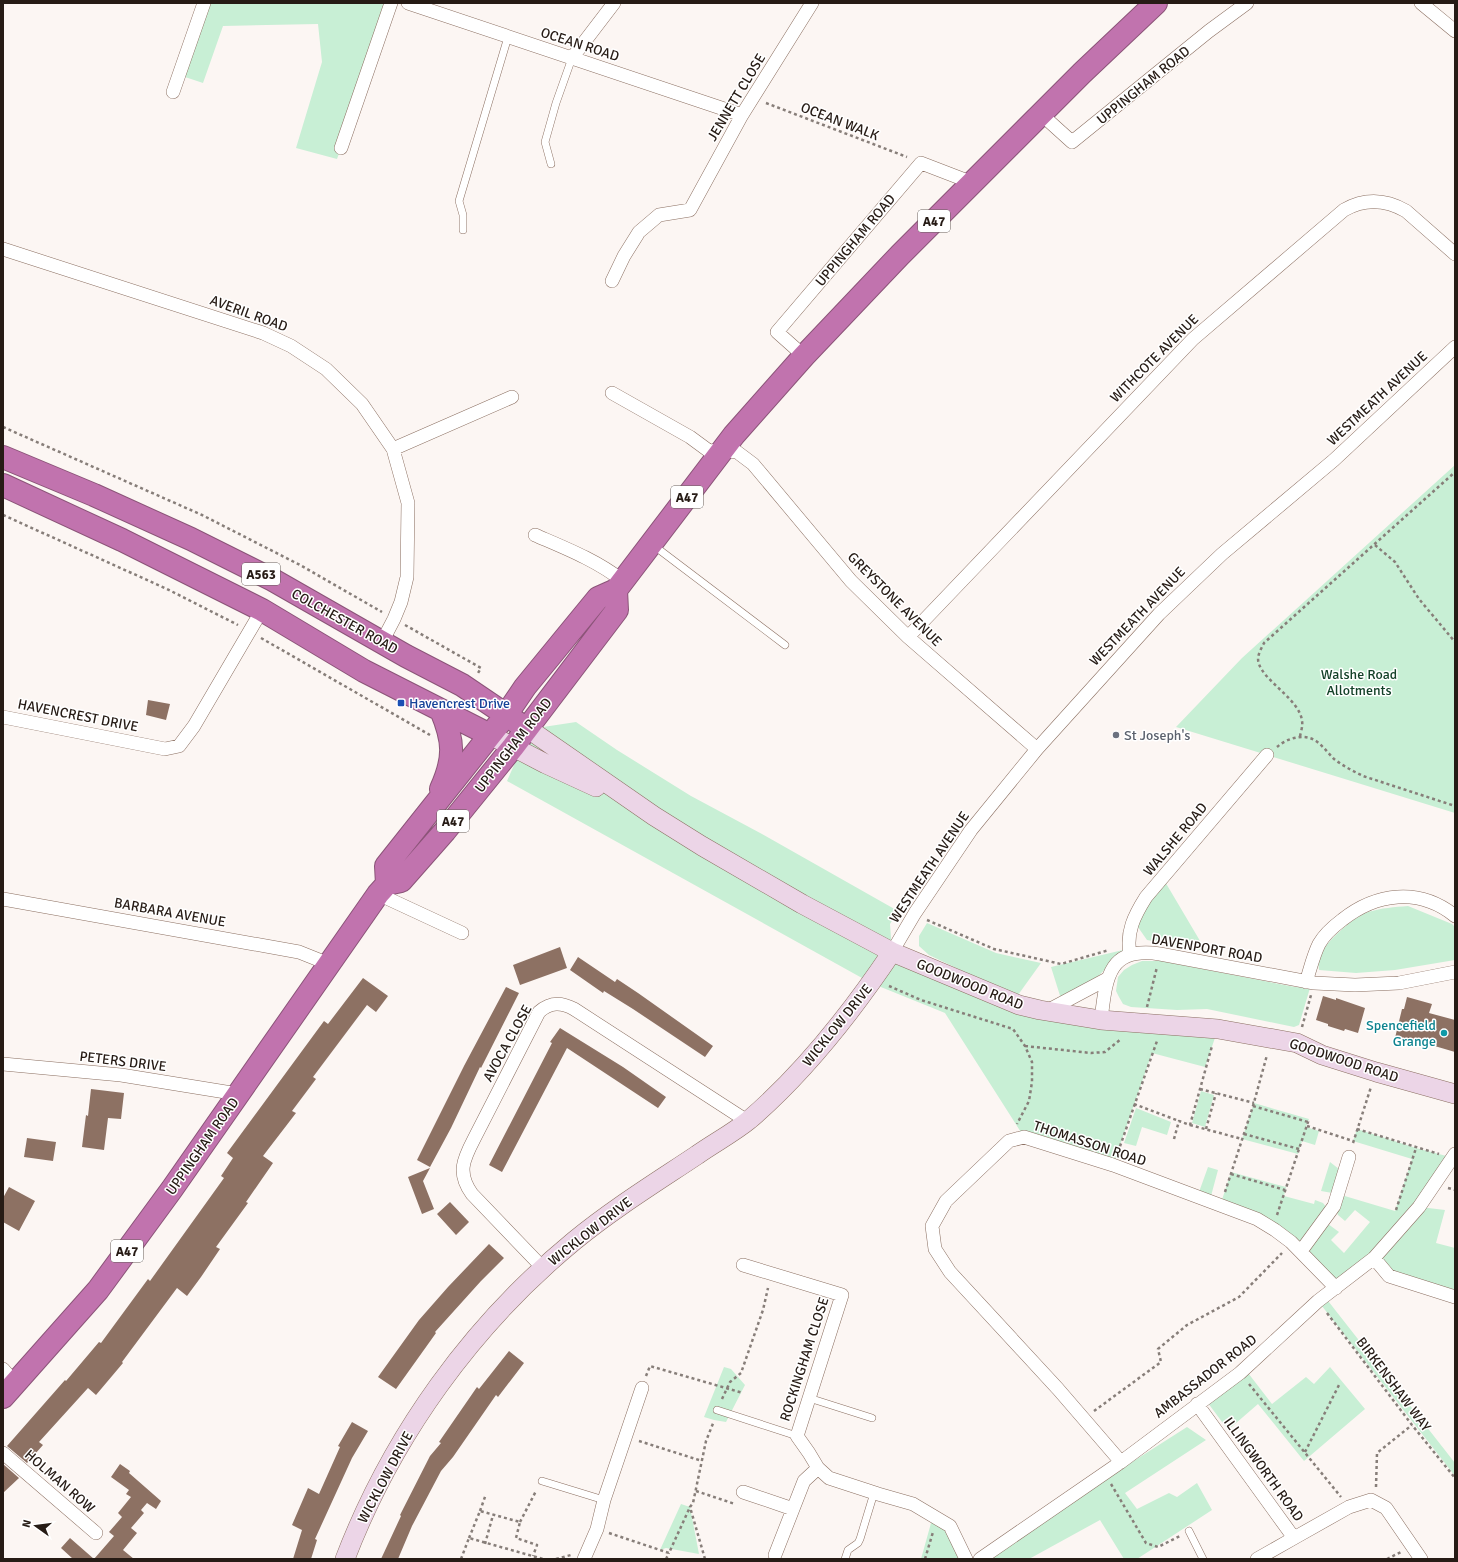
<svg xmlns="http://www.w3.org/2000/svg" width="1458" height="1562" font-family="Signika,sans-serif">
<rect width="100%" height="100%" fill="#fcf6f3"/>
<path fill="#c8efd5" d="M204,3H391L337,159L296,148L322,62L318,24L223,26L203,83L179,75Z
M1455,465V813L1176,727L1242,658Z
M576,722L617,750L691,796L762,834L898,911L890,924L892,952L1014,1008L1218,1029L1205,1067L1152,1053L1113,1165L1024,1137L945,1013L871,983L507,781L530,729Z
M1164,880L1206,951L1147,940L1133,920Z
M1408,906L1452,924L1455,927V960L1395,970L1356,973L1319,970C1319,968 1318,964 1318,961C1322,944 1352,918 1368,912C1382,908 1394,907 1408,906Z
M927,923L996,953L1041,963L1018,995L996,987L929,955L919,946V936Z
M1123,950L1091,984L1062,1002L1051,967Z
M1142,961H1161L1295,987L1310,988L1299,1025L1294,1027L1207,1009L1177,1010L1131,1007L1123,1004L1119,997L1116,991L1118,977L1124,970L1132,965Z
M1201,1091L1214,1095L1205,1127L1192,1123Z
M1254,1103L1309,1119L1306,1127L1319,1131L1315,1145L1302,1141L1298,1154L1242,1139Z
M1136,1108L1171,1122L1167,1135L1142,1127L1136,1146L1124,1143Z
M1357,1129L1416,1148L1454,1158L1420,1207L1445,1210L1436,1243L1455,1248V1297L1411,1283L1374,1258L1336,1288L1291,1242L1220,1206L1231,1172L1286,1187L1284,1196L1314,1204L1315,1200L1323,1203L1330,1212L1324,1221L1339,1232L1331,1240L1344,1253L1370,1222L1355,1210L1345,1221L1338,1215L1334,1206L1338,1194L1321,1191L1330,1162L1344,1173L1338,1194L1395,1211L1412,1159L1353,1141Z
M1208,1167L1218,1170L1211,1196L1199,1192Z
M1325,1297L1455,1463V1476L1318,1301Z
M724,1367L731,1369L745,1385L726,1422L714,1420L704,1417Z
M1330,1367L1365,1409L1304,1461L1258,1404L1228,1430L1205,1399L1245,1369L1272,1404L1306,1377L1314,1384Z
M1187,1427L1206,1440L1125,1493L1137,1509L1169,1493L1177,1497L1197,1483L1212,1510L1137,1559H1124L1100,1520L1029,1559H986L1005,1543Z
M681,1504L690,1507L699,1554L666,1548L660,1550Z
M933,1516L950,1526L966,1559H921Z"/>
<path fill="#8d7163" d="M148,700L170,704L166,720L146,715Z
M560,947L567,968L520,985L513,965Z
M578,957L615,982L617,979L638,993L713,1046L705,1057L633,1009L604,991L603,993L570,970Z
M363,978L388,996L376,1012L367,1005L313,1077L316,1079L292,1111L296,1113L263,1156L273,1163L246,1202L248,1203L216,1247L220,1249L201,1277L187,1296L177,1288L122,1362L123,1363L96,1395L88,1388L39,1442L43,1445L27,1463L7,1446L65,1380L66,1381L99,1342L101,1343L148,1279L150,1281L224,1178L221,1176L233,1158L227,1153L324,1021L328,1024Z
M506,987L519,993L481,1068L480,1067L451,1128L430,1167L417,1160L464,1066Z
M1323,996L1336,1000V998L1365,1008L1358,1033L1345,1029L1344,1031L1328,1026V1024L1316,1020Z
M1407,997L1432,1004L1429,1013L1455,1020V1052L1421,1042L1420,1045L1395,1038L1402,1009H1404Z
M560,1028L623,1067L666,1097L658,1108L567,1048L502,1172L489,1165L552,1043L550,1042Z
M91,1089L124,1093L121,1119L108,1118L104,1150L82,1147L86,1115L88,1116Z
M27,1138L56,1142L53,1161L24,1157Z
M430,1168L423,1181L434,1209L422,1214L408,1177Z
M9,1187L35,1201L19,1231L3,1222V1198Z
M450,1202L469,1222L456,1235L437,1214Z
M489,1244L504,1258L481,1281L435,1332L436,1333L396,1389L378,1377L419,1320L448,1287Z
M509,1351L524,1363L498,1397L496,1395L453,1457L441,1471L412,1526L398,1559H381L401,1516L400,1515L430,1456L441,1443L439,1442L477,1387L479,1389Z
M352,1422L368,1431L352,1458L315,1539L317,1540L311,1559H293L302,1530L292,1525L308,1488L319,1494L340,1447L338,1446Z
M3,1464L19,1478L3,1493Z
M120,1464L130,1471L129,1473L161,1501L156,1509L147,1503L141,1510L144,1513L131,1528L137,1533L123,1550L134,1559H73L61,1548L70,1538L94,1559L114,1536L109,1532L122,1517L118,1513L131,1497L126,1494L129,1490L111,1477Z"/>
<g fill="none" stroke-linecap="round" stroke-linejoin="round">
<g stroke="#8b6f61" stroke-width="8">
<path id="lane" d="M551,164L545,142L556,103L572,58
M463,230V215L459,201L508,37
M653,545L785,645
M809,1398L872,1418
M717,1410L797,1436
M542,1481L604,1500
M1189,1531L1203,1559
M845,1559L848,1550L858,1543L860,1539L874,1493"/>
</g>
<g stroke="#8b6f61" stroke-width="14">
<path id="street" d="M408,3L742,115
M1421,3L1455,31
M572,58L614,3
M173,92L204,3
M1041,114L1072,142L1209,31L1247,3
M341,148L391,3
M3,249L263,333L291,346L326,369L362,404L393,449L408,503L407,577L401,602L394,619L382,642
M612,281L624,256L639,232L659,215L690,210L742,115L812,3
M804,356L777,332L921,163L973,183
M612,393L690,437L709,451L722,450L737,452L753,464L851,581L908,637L1037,749
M393,449L512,397
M535,535C565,548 596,560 623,581
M908,637L1193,339L1344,210C1365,198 1385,199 1406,211L1455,254
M3,717L165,749L179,746L194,726L262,610
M378,894L462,933
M3,899L299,952L329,964
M892,952L915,913L971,830L1037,749L1159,614L1222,554L1334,460L1455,347
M1130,954C1126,932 1134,916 1146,897L1267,755
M1306,982C1310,970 1313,956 1319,944C1324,935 1334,926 1342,920C1376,893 1419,887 1455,916
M1047,1011L1107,979
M1101,1020C1106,978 1108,946 1160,954L1314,983L1355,985L1399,983L1455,972
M3,1064L121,1075L238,1094
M1301,1251L1334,1206L1349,1157
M1374,1258L1389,1276L1455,1297
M743,1265L842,1295L797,1436L809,1453L818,1468L829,1478L878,1494L913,1504L950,1526L966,1559
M543,1268L472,1194C457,1173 463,1160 474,1139L539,1012C550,1002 561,1002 574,1009L747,1121
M3,1369L16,1384
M1197,1404L1294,1538L1257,1559
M3,1453L96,1533
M1121,1462L1058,1389L950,1272L935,1249L932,1226L946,1201L1009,1141L1024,1137L1113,1165L1257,1219L1275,1230L1291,1242L1336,1288
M743,1492L793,1509
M1294,1538L1349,1507L1371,1500L1386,1508L1421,1559
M775,1555L804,1481L818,1468
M584,1559L597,1529L604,1500L642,1388
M980,1559L1121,1462L1240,1373L1318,1301L1374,1258L1419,1207L1455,1154"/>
</g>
<g stroke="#8b6f61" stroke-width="20">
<path id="secondary" d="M527,728L654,816L702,846L802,904L892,952L1019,1005L1040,1010L1101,1020L1218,1029L1297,1043L1322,1055L1376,1072L1455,1094
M490,735L546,764L596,787
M345,1559C392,1436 472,1325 574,1241C613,1209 655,1183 697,1155C714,1143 733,1133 749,1120C805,1072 851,1013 892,952"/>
</g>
<g stroke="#8b5478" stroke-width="24">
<path id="highway" d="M3,457L94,495L191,539L273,580L406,656L462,685L518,723
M3,485L122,540L262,610L364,671L490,735
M441,789C455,758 454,741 441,710
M387,884L386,866L506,715L525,687L598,598L616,590L734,435L804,356L900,255L1082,73L1156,3
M3,1397L98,1290L172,1189L378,894L387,884L401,881L445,831L513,747L617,610L616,590"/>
</g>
<path stroke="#877e79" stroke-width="2.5" stroke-dasharray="3 3" stroke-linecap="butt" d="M766,103L907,157
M3,427L202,515L300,565L382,612
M3,515L167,589L238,625
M1375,545L1395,562L1419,599L1455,642
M405,625L481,668L478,673
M261,638L430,735
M1300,736C1301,732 1303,725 1302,721C1300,700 1265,682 1259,664C1256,657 1261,649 1264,643L1455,472
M1277,747C1287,738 1304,733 1316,741C1323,746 1328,753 1334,759C1343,766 1353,771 1363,776L1455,806
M927,920L994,949L1061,964L1109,950
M889,986L921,1000L1013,1029L1025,1046L1032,1062V1082L1029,1101L1017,1124
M1147,1007L1157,967
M1302,1027L1311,995
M1025,1046L1091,1053L1105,1052L1121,1039
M1200,1089L1254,1103
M1134,1104L1179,1121
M1253,1106L1308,1122
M1190,1125L1242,1139
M1307,1126L1353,1141
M1206,1129L1216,1093
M1357,1129L1439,1154
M1244,1134L1299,1149
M1174,1139L1179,1121L1190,1125L1212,1046
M1353,1143L1371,1087
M1118,1152L1157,1041
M1231,1174L1285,1190
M1448,1188L1455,1190
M1225,1192L1253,1106L1267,1055
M1396,1210L1416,1148
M1277,1215L1309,1119
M1327,1313L1412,1425L1455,1478
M646,1376L650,1366L743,1393
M1249,1384L1341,1497
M722,1399L730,1382L741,1373L763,1310L768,1288
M1094,1411L1161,1362L1158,1349L1187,1325L1239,1297L1282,1253
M639,1441L702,1461
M1305,1452L1339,1385
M1111,1484L1146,1543L1158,1547L1180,1536
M1376,1487L1377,1453L1412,1425
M696,1491L735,1504
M480,1511L486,1494
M520,1522L536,1491
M609,1533L669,1553L690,1507
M469,1538L480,1511L520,1522L516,1538L537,1545L533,1556
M485,1544L493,1515
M461,1559L469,1538L543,1559
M556,1559L571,1555
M666,1559L669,1553
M705,1559L690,1507L693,1503L706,1441L714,1421
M925,1559L933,1532
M1387,1559L1401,1552"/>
<use href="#lane" stroke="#fff" stroke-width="7"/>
<use href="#street" stroke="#fff" stroke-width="13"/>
<use href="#secondary" stroke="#ecd5e7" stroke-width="19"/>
<use href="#highway" stroke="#c173ae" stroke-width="22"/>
</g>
<rect fill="#1a4fb4" stroke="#fff" stroke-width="1.5" x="397" y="699" width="8" height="8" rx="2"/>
<circle fill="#6b7280" stroke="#fff" stroke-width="1.5" cx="1116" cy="735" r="4"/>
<circle fill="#0f9aa8" stroke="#fff" stroke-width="1.5" cx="1444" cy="1033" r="4"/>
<g text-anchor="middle" stroke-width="3" stroke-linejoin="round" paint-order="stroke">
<g fill="#fff" stroke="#675f5b" stroke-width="1">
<rect x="918" y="210" width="32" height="22" rx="3"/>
<rect x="671" y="486" width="32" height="22" rx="3"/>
<rect x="242" y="563" width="38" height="22" rx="3"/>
<rect x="437" y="810" width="32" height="22" rx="3"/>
<rect x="111" y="1240" width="32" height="22" rx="3"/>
</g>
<g font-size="13" font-weight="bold" fill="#261b15">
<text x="934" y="226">A47</text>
<text x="687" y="502">A47</text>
<text x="261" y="579">A563</text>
<text x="453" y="826">A47</text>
<text x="127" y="1256">A47</text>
</g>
<g font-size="14" fill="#261b15" stroke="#fff">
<text transform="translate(580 44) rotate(18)" y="5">OCEAN ROAD</text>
<text transform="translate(1143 85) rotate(-39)" y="5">UPPINGHAM ROAD</text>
<text transform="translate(736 97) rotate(-59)" y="5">JENNETT CLOSE</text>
<text transform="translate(840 121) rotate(21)" y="5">OCEAN WALK</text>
<text transform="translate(855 240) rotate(-50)" y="5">UPPINGHAM ROAD</text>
<text transform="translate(249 313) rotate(20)" y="5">AVERIL ROAD</text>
<text transform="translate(1154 358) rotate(-45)" y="5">WITHCOTE AVENUE</text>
<text transform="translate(1377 398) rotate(-43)" y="5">WESTMEATH AVENUE</text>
<text transform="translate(895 599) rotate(45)" y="5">GREYSTONE AVENUE</text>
<text transform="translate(1137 616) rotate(-46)" y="5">WESTMEATH AVENUE</text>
<text transform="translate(345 621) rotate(29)" y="5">COLCHESTER ROAD</text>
<text transform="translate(78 715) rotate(11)" y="5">HAVENCREST DRIVE</text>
<text transform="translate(513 745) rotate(-52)" y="5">UPPINGHAM ROAD</text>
<text transform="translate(1175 839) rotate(-50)" y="5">WALSHE ROAD</text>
<text transform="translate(929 867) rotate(-56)" y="5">WESTMEATH AVENUE</text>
<text transform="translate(170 912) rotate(10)" y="5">BARBARA AVENUE</text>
<text transform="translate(1207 948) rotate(10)" y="5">DAVENPORT ROAD</text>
<text transform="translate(970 984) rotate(22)" y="5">GOODWOOD ROAD</text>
<text transform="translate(837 1025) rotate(-51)" y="5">WICKLOW DRIVE</text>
<text transform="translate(507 1043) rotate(-61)" y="5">AVOCA CLOSE</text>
<text transform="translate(1344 1060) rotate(18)" y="5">GOODWOOD ROAD</text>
<text transform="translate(123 1061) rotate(7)" y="5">PETERS DRIVE</text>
<text transform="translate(1090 1143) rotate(18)" y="5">THOMASSON ROAD</text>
<text transform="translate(202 1146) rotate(-55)" y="5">UPPINGHAM ROAD</text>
<text transform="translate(590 1231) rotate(-38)" y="5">WICKLOW DRIVE</text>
<text transform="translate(804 1359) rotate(-72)" y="5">ROCKINGHAM CLOSE</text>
<text transform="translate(1205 1376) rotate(-38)" y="5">AMBASSADOR ROAD</text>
<text transform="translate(1394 1384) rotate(53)" y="5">BIRKENSHAW WAY</text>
<text transform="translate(1264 1469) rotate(54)" y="5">ILLINGWORTH ROAD</text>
<text transform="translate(385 1477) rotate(-62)" y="5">WICKLOW DRIVE</text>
<text transform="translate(60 1481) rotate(41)" y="5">HOLMAN ROW</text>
</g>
<g font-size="14" fill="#134128" stroke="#fff">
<text x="1359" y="679">Walshe Road<tspan x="1359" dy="16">Allotments</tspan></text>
</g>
<g font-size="14" fill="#164399" stroke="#fff" text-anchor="start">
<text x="409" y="708">Havencrest Drive</text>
</g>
<g font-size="14" fill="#5b616d" stroke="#fff" text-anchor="start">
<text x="1124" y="740">St Joseph's</text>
</g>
<g font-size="14" fill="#0d838f" stroke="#fff" text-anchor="end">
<text x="1436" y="1030">Spencefield<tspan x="1436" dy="16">Grange</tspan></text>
</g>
</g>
<rect width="1458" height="1562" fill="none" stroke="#261b15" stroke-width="8"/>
<g transform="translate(36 1526) rotate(284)" stroke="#ffffff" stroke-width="3" paint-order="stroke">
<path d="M0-3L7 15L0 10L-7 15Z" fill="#261b15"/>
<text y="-6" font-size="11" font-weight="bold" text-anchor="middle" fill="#261b15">N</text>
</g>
</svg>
